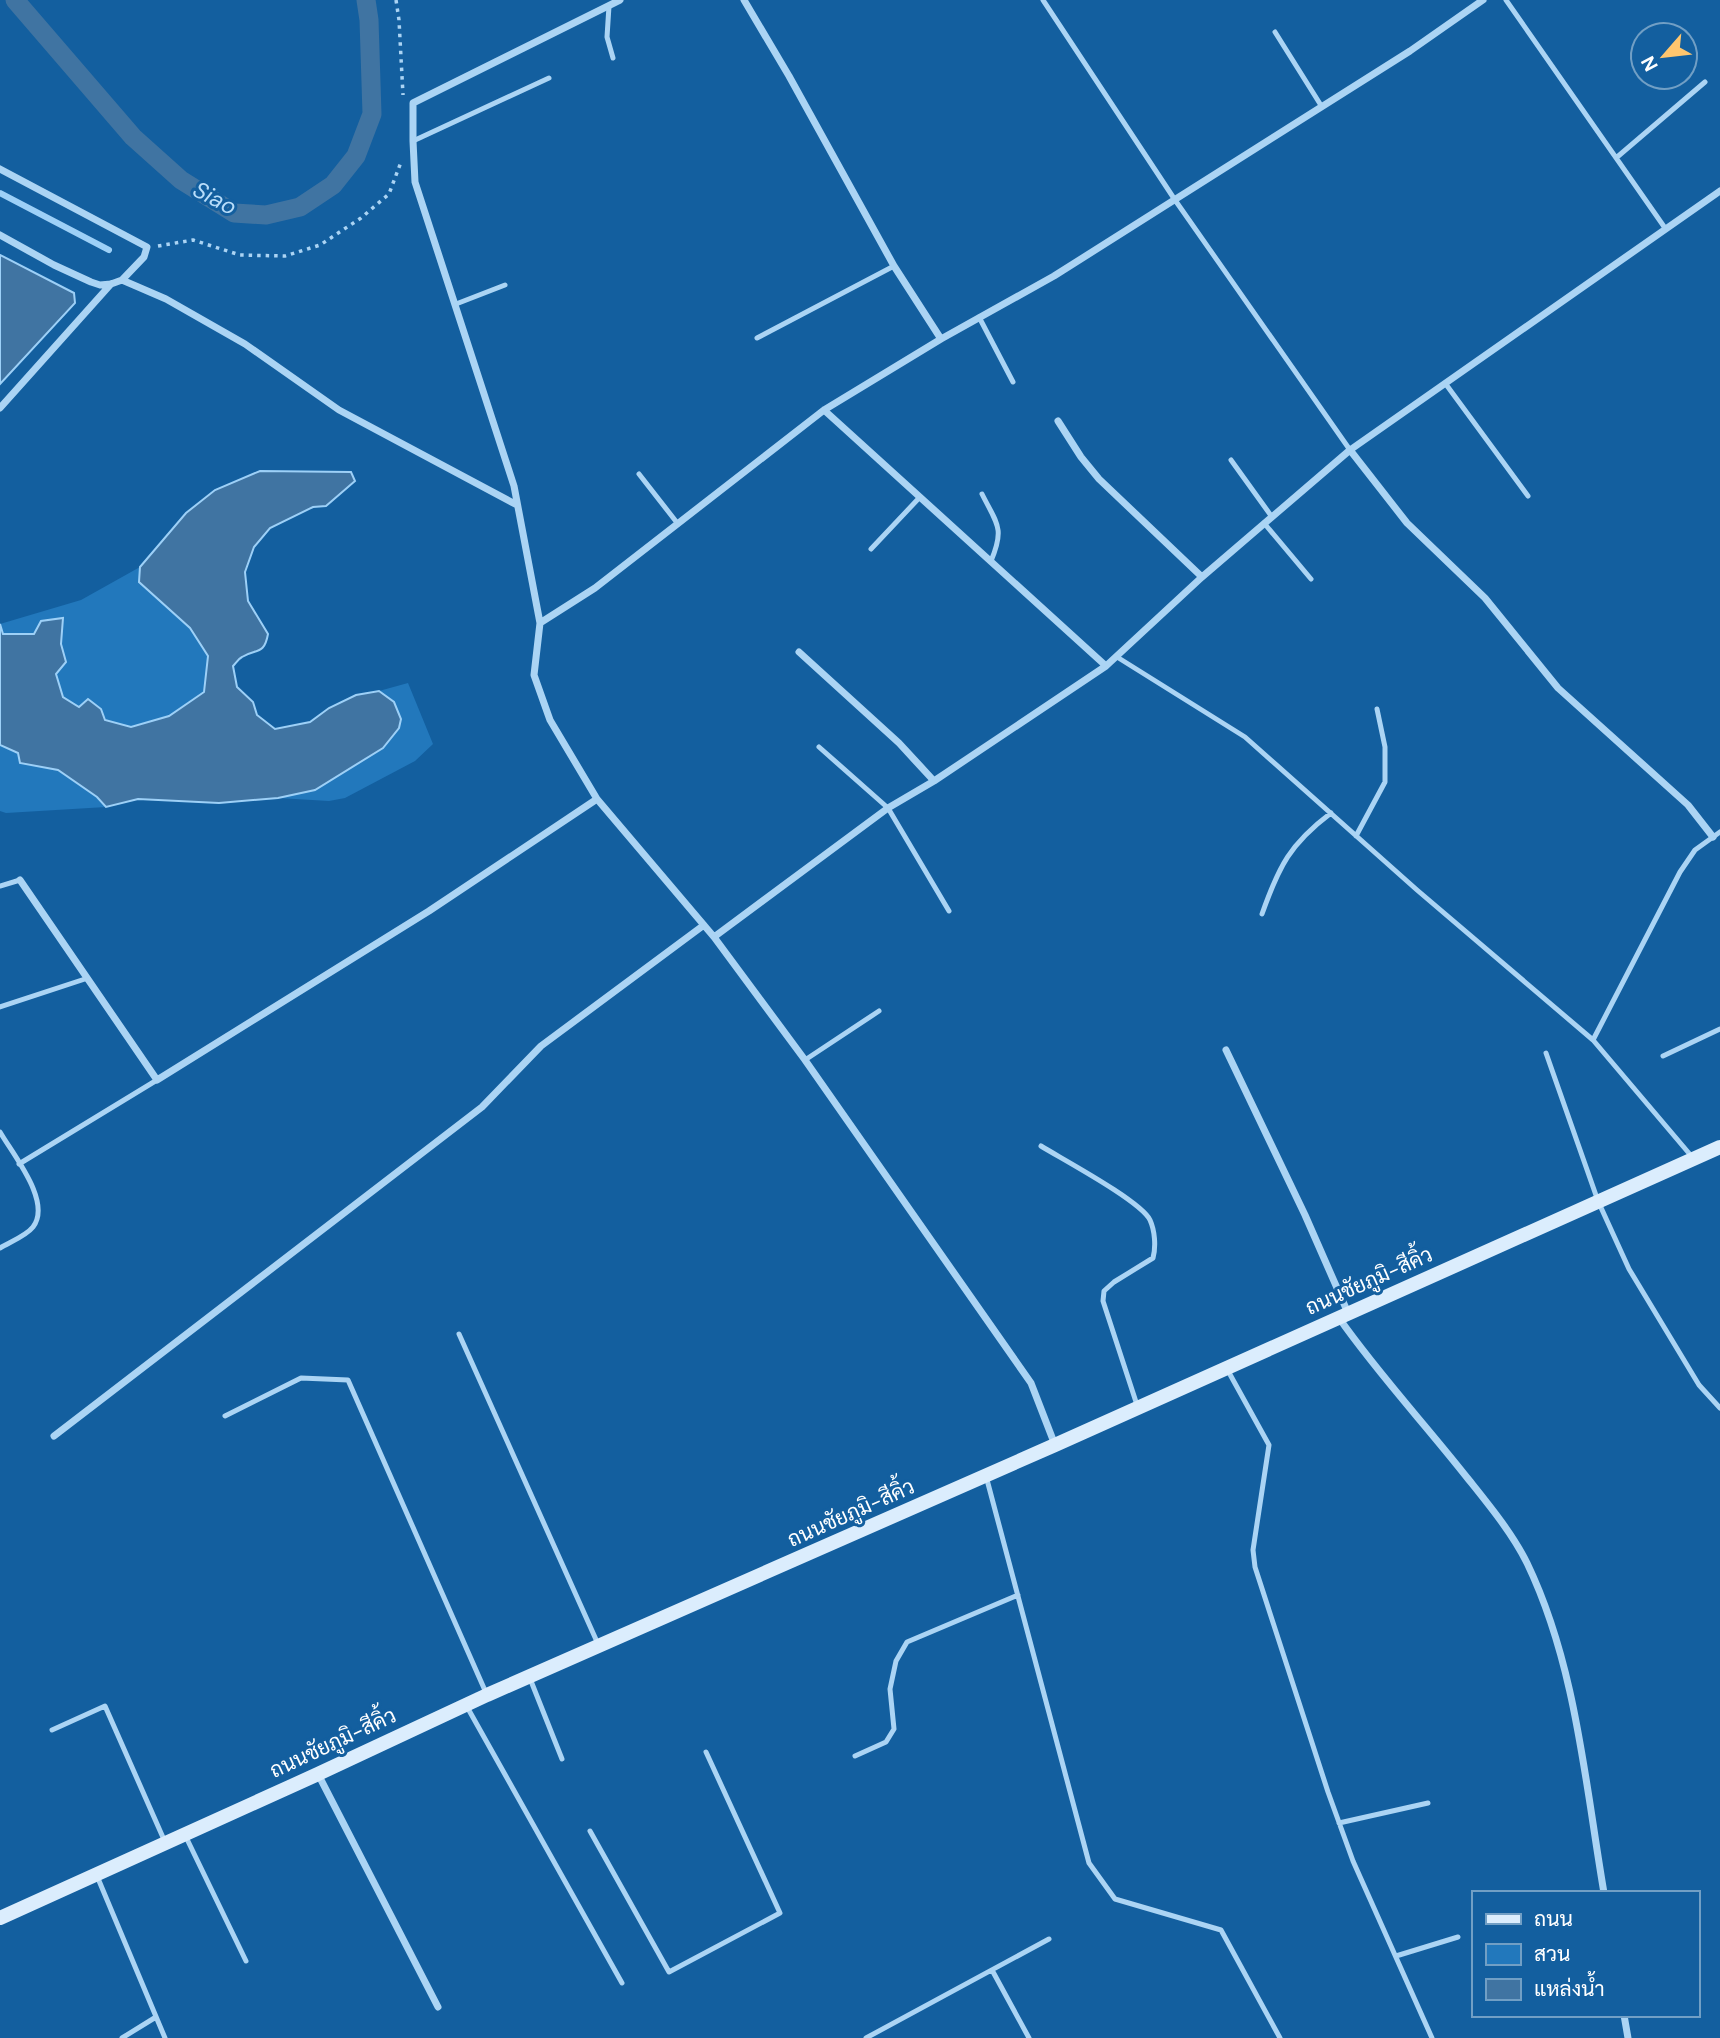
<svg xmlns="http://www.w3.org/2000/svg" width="1720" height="2038" font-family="'DM Sans',Sarabun,sans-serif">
<rect width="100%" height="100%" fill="#135f9f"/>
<path fill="#2278bc" d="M140,567L139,582L190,628L208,656L204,691L169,716L131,727L105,720L101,709L88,700L79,708L63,697L56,674L66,662L61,644L34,634H3L0,624L81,600Z
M408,683L433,744L415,761L345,798L329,801L278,798L315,790L394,702L379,691Z
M0,745L18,753L20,763L58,770L97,797L106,807L6,813L0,811Z"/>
<path fill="#4074a2" stroke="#9dd0f7" stroke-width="2" d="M0,255L74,293L75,303L0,384Z
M260,471L351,472L355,481L326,506L313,507L270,528L254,547L245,572L248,601L268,634C264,656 256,648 242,657C238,659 236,663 233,666L237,687L253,702L257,715L275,729L310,722L329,708L356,695L379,691L394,702L401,719L399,728L383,748L315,790L278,798L219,803L138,799L106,807L97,797L58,770L20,763L18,753L0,745V624L3,634H34L41,621L63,618L61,644L66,662L56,674L63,697L79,707L88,699L101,709L105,720L131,727L169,716L204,692L208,656L190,628L139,582L140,567L186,513L215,490Z"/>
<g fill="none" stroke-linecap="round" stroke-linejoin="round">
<path stroke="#9dd0f7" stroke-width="6" d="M0,193L109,250"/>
<path stroke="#4074a2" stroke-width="19" d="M15,0L133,137L181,180L234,213L266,215L300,207L333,185L356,156L372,114L369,20L366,0"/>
<path stroke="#abd4f4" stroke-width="3.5" stroke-dasharray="3.5 5" stroke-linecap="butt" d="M396,0L399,20L403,95
M158,246L193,240L240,255L285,256L320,245L361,218L389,194L401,162"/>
<path stroke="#abd4f4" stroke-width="5" d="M1043,0L1175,200L1350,450
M1506,0L1665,228
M609,6L607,37L613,58
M1275,32L1322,107
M413,141L549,78
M1616,158L1705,82
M456,304L505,285
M979,317L1013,382
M757,338L894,266
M1445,383L1528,496
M1231,460L1272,517
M639,474L678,524
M982,494C997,524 1005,528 991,561
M1264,523L1311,579
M871,549L920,497
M1117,657L1245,737L1417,890L1593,1040L1693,1158
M819,747L888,808L949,911
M1356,836L1385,782V747L1377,709
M0,886L20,880
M1262,914C1279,866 1290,844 1331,813
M0,1007L88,978
M1593,1040L1680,872L1695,850L1720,832
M1546,1053L1598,1201L1629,1269L1699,1385L1720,1408
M1663,1056L1720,1029
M805,1060L879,1011
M0,1132C14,1156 52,1202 33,1227C26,1236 10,1242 0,1248
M1041,1146C1062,1159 1141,1201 1150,1220C1155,1231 1156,1247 1153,1258L1114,1282L1104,1291L1103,1301L1137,1405
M19,1164L157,1080
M459,1334L598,1644
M1227,1369L1269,1445L1253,1550L1255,1567L1328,1792L1353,1861L1432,2038
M225,1416L301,1378L348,1380L487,1695
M986,1476L1089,1863L1115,1899L1221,1930L1280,2038
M529,1676L562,1759
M466,1705L622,1983
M52,1730L105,1706L165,1842
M855,1756L886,1742L894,1729L890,1689L896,1661L907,1642L1018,1595
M1339,1823L1428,1803
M590,1831L669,1972L780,1913L706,1752
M185,1835L246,1961
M97,1876L165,2038
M1396,1956L1458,1937
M992,1970L1029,2038
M122,2038L156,2017
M866,2038L1049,1939"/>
<path stroke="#abd4f4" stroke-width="7" d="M744,0L789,76L894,266L941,339
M0,169L147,247L144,257L122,280
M0,235L54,265L91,282L100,285L111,284L122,280L166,299L245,344L339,410L517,505
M0,408L111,284
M824,410L1106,666
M1058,421L1081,457L1099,479L1202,577
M1350,450L1407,523L1485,598L1558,688L1688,805L1713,837
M540,623L514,486L415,182L413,141V103L620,0
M799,652L899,743L934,781
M20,880L157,1080L429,911L597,799
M714,937L888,808L934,781L1106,666L1202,577L1350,450L1720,191
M1226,1050L1305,1215L1348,1313
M1339,1318C1379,1375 1426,1425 1469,1480C1489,1505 1512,1533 1527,1563C1576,1665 1585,1782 1604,1893
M54,1436L482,1107L541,1046L704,925
M1055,1445L1031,1383L805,1060L714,937L597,799L550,720L534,675L540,623L595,588L824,410L941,339L1054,276L1410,51L1483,0
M318,1774L438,2007
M1624,2015L1628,2038"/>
<path stroke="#dbedfd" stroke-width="14" d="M0,1918L318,1774L487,1695L1055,1445L1720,1147"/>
</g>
<g text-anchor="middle" stroke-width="6" stroke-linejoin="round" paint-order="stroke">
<g font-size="21" fill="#fff" stroke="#135f9f">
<text transform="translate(1369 1281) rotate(-24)" y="7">ถนนชัยภูมิ-สีคิ้ว</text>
<text transform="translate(851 1513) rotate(-24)" y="7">ถนนชัยภูมิ-สีคิ้ว</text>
<text transform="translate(333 1743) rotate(-25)" y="7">ถนนชัยภูมิ-สีคิ้ว</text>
</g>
<g font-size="23" font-style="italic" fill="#b8ddfa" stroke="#135f9f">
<text transform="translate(215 198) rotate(28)" y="8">Siao</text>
</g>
</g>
<rect x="1472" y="1891" width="228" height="126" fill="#135f9f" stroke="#719fc5" stroke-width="2"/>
<rect x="1486" y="1914" width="35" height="10" fill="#dbedfd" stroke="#719fc5" stroke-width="2"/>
<text x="1534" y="1926" font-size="21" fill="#ffffff">ถนน</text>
<rect x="1486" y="1944" width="35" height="21" fill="#2278bc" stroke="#719fc5" stroke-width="2"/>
<text x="1534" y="1961" font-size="21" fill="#ffffff">สวน</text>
<rect x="1486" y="1979" width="35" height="21" fill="#4074a2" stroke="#719fc5" stroke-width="2"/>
<text x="1534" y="1996" font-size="21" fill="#ffffff">แหล่งน้ำ</text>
<g transform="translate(1664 56) rotate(242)"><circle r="33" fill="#135f9f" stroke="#719fc5" stroke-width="2"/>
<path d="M0-5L12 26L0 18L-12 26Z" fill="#ffc66e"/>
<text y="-10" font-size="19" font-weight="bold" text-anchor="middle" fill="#ffffff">N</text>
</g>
</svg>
